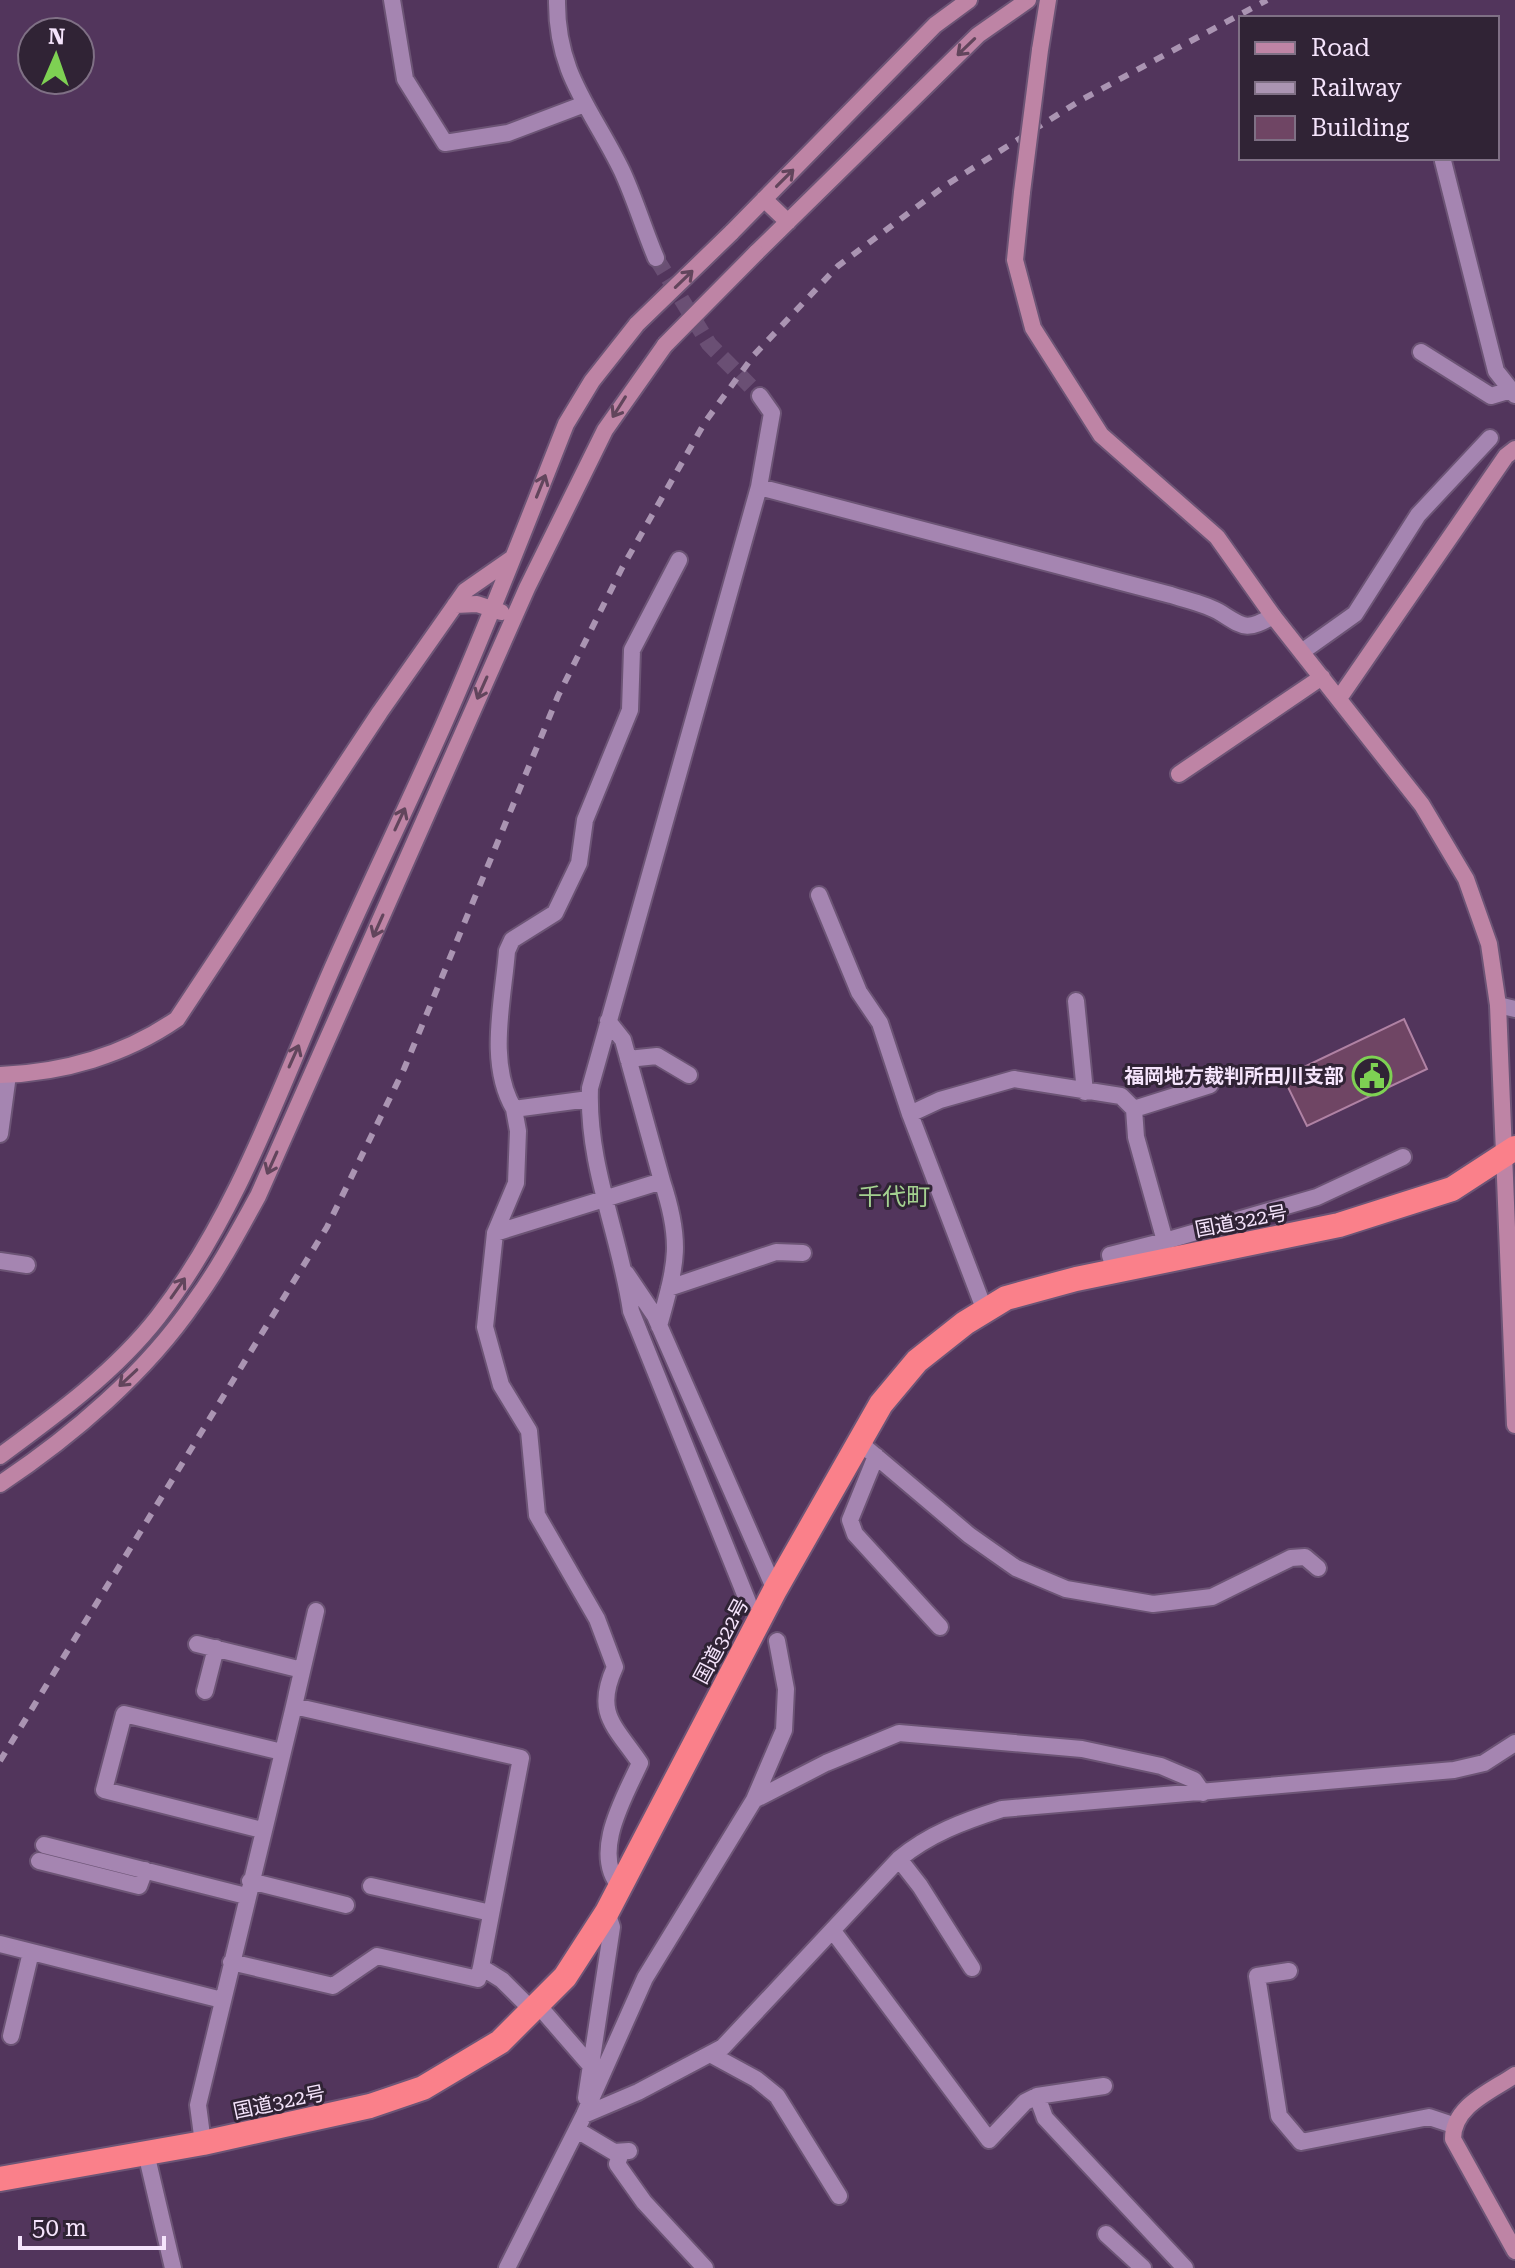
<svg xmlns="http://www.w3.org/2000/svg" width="1515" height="2268" font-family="'Roboto Serif','Noto Sans JP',serif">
<rect width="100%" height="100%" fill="#52355c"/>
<path fill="#6f4564" stroke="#b082a4" stroke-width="2" d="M1404,1019L1427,1069L1307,1126L1283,1077Z"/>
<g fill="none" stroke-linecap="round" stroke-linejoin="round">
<path stroke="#6a4f74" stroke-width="16" stroke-dasharray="16 8" stroke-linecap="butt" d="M656,258L709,344L760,396"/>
<g stroke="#6c5475" stroke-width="20">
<path id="street" d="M392,0L405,79L445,143L508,133L582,105
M557,0C556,74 592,109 622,171C635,199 644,230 656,258
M1443,161L1496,371L1515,395
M1421,352L1491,396L1511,390
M759,487L1171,595C1186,600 1207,604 1221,613C1245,628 1246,631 1273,616
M1303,651L1355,614L1418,515L1490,438
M819,895L859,992L880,1023L910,1114L985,1311
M1076,1001L1085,1092
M1498,1005L1515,1009
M608,1021L623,1040L662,1181
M628,1059L657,1056L689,1075
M589,1099L514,1109L518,1131L516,1183L495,1233L485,1327L501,1385L529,1431L537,1515L597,1619L615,1667C594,1713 614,1725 640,1763C624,1798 591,1853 620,1887
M514,1109C487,1063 503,1002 507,951L512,940L555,913L579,863L585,820L630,710L632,650L679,560
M910,1114L940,1100L1014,1079L1121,1096L1134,1109L1210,1085
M0,1134L8,1075
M495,1233L662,1181C683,1244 676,1264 659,1326
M1165,1241L1317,1197L1403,1157
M0,1261L27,1265
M1115,1271L1110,1255L1165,1241L1136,1137L1134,1109
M626,1273L655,1316L775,1590
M669,1288L776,1252L803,1253
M859,1442L969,1535L1016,1568L1066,1589L1153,1604L1212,1597L1291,1558L1305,1557L1318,1568
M876,1456L850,1520L855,1534L940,1627
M748,1602L631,1311C620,1235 587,1166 590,1088L759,487L772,413L760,396
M197,1644L302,1670
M205,1691L216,1648
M294,1706L316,1611
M754,1800L826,1763L899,1733L1082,1749L1161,1766L1194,1780L1203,1793
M262,1830L104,1790L124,1714L282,1752
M44,1845L246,1896
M899,1859L920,1886L972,1968
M39,1861L139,1886L145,1870
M250,1881L346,1905
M371,1886L491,1913
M833,1931L989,2140L1025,2102L1037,2096
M0,1944L222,2000
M231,1962L333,1986L377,1956L478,1979L481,1967
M1289,1971L1257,1976L1279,2116L1301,2142L1429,2117L1453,2125
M538,2005L590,2065
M11,2036L31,1952
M710,2054L756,2079L777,2096L839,2196
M1104,2086L1037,2096L1045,2118L1185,2268
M586,2098L612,1927L607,1912
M584,2115L638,2092L723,2047L899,1859C929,1834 964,1821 1002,1809L1454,1770L1484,1763L1515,1743
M577,2130L614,2152L629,2151
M203,2143L198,2105L294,1706L521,1758L481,1967L502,1980L532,2010
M146,2153L173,2268
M621,2153L617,2164L644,2202L705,2268
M1106,2234L1143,2268
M507,2268L584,2115L645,1978L754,1800L784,1730L786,1689L777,1641"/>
</g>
<g stroke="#6c5475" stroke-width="20">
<path id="secondary" d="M1040,50L1048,0
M1022,192L1015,260L1033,328L1101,435L1217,537L1273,616L1422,805L1466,879L1489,944L1498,1005L1515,1425
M764,199L788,222
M731,233L935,25L969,0
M756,253L978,35L1028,0
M455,605L477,604L501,612
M1340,697L1506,456L1515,449
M1179,774L1322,677
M0,1075C63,1073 125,1055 177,1019L380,712L465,591L511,559
M0,1456C56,1415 115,1372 158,1317C239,1212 282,1082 335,962C370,883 408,805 443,726C487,627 526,525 566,424L592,381L637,324
M0,1484C72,1436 146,1373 195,1301C219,1268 238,1232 258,1196L527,588L605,430L665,345
M1515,2075C1490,2092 1453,2106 1453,2139L1515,2251"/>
</g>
<g stroke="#6c5475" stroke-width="28">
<path id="highway" d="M0,2179L203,2143L370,2106L423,2088L500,2042L565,1977L607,1912L775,1590L881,1404L917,1361L965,1323L1006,1298L1076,1279L1339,1225L1452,1189L1515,1148"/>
</g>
<use href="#street" stroke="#a585b1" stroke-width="16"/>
<use href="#secondary" stroke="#be84a5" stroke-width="16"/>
<use href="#highway" stroke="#fa808a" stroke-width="24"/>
<path stroke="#aa94b2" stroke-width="6" stroke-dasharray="10 10" stroke-linecap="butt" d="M0,1761L327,1227L404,1069L558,696L622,568L705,422L754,355L838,266L946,185L1081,100L1267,0"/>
<g stroke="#6c5475" stroke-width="20" stroke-linecap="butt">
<path id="secondary-bridge" d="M1022,192L1040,50
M637,324L731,233
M665,345L756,253"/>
</g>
<use href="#secondary-bridge" stroke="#be84a5" stroke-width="16"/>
</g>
<defs><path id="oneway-shaft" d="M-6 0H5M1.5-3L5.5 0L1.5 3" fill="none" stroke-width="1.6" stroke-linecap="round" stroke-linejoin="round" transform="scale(2)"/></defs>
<g stroke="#62455c">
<use href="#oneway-shaft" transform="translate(966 47) rotate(136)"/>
<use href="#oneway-shaft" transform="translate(785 178) rotate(-45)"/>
<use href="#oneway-shaft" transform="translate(684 279) rotate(-44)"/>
<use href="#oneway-shaft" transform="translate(619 407) rotate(122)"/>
<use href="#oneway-shaft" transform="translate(541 486) rotate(-68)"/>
<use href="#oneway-shaft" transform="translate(482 688) rotate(114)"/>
<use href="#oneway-shaft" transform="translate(400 819) rotate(-65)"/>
<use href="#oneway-shaft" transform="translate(378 926) rotate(114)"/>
<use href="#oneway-shaft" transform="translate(294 1056) rotate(-66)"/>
<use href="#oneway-shaft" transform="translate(272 1163) rotate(114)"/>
<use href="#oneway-shaft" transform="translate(178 1288) rotate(-55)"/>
<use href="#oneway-shaft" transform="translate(128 1378) rotate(137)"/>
</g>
<defs>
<g id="civic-ring" transform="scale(2)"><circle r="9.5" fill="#302335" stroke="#7ed153" stroke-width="1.5"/><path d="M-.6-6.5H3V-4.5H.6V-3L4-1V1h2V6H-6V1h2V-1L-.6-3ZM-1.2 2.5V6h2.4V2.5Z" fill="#7ed153"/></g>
</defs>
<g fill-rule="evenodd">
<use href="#civic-ring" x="1372" y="1076"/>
</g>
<g text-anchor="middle" stroke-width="6" stroke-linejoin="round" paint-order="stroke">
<g font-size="20" font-weight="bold" fill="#f5e4fc" stroke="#302335" text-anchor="end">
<text x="1344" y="1083">福岡地方裁判所田川支部</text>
</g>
<g font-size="20" fill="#f5e4fc" stroke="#302335">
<text transform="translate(1241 1221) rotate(-11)" y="7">国道322号</text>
<text transform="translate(721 1641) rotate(-62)" y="7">国道322号</text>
<text transform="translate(279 2102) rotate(-12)" y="7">国道322号</text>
</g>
<g font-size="24" fill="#a4d190" stroke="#302335">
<text x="894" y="1205">千代町</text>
</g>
</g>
<rect x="1239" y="16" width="260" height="144" fill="#302335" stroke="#7f7085" stroke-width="2"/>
<rect x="1255" y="42" width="40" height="12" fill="#be84a5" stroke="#7f7085" stroke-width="2"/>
<text x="1311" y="56" font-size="24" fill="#f5e4fc">Road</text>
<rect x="1255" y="82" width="40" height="12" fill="#aa94b2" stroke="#7f7085" stroke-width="2"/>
<text x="1311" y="96" font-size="24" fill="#f5e4fc">Railway</text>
<rect x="1255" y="116" width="40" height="24" fill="#6f4564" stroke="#7f7085" stroke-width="2"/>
<text x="1311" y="136" font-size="24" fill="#f5e4fc">Building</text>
<g transform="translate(56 56) rotate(2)"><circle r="38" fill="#302335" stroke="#7f7085" stroke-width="2"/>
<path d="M0-6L14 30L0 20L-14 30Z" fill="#7ed153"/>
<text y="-12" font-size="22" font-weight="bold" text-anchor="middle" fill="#f5e4fc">N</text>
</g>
<path d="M20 2236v12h144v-12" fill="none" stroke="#f5e4fc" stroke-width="4"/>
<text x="32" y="2236" font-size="24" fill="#f5e4fc" stroke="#302335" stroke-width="6" paint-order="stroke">50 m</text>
</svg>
